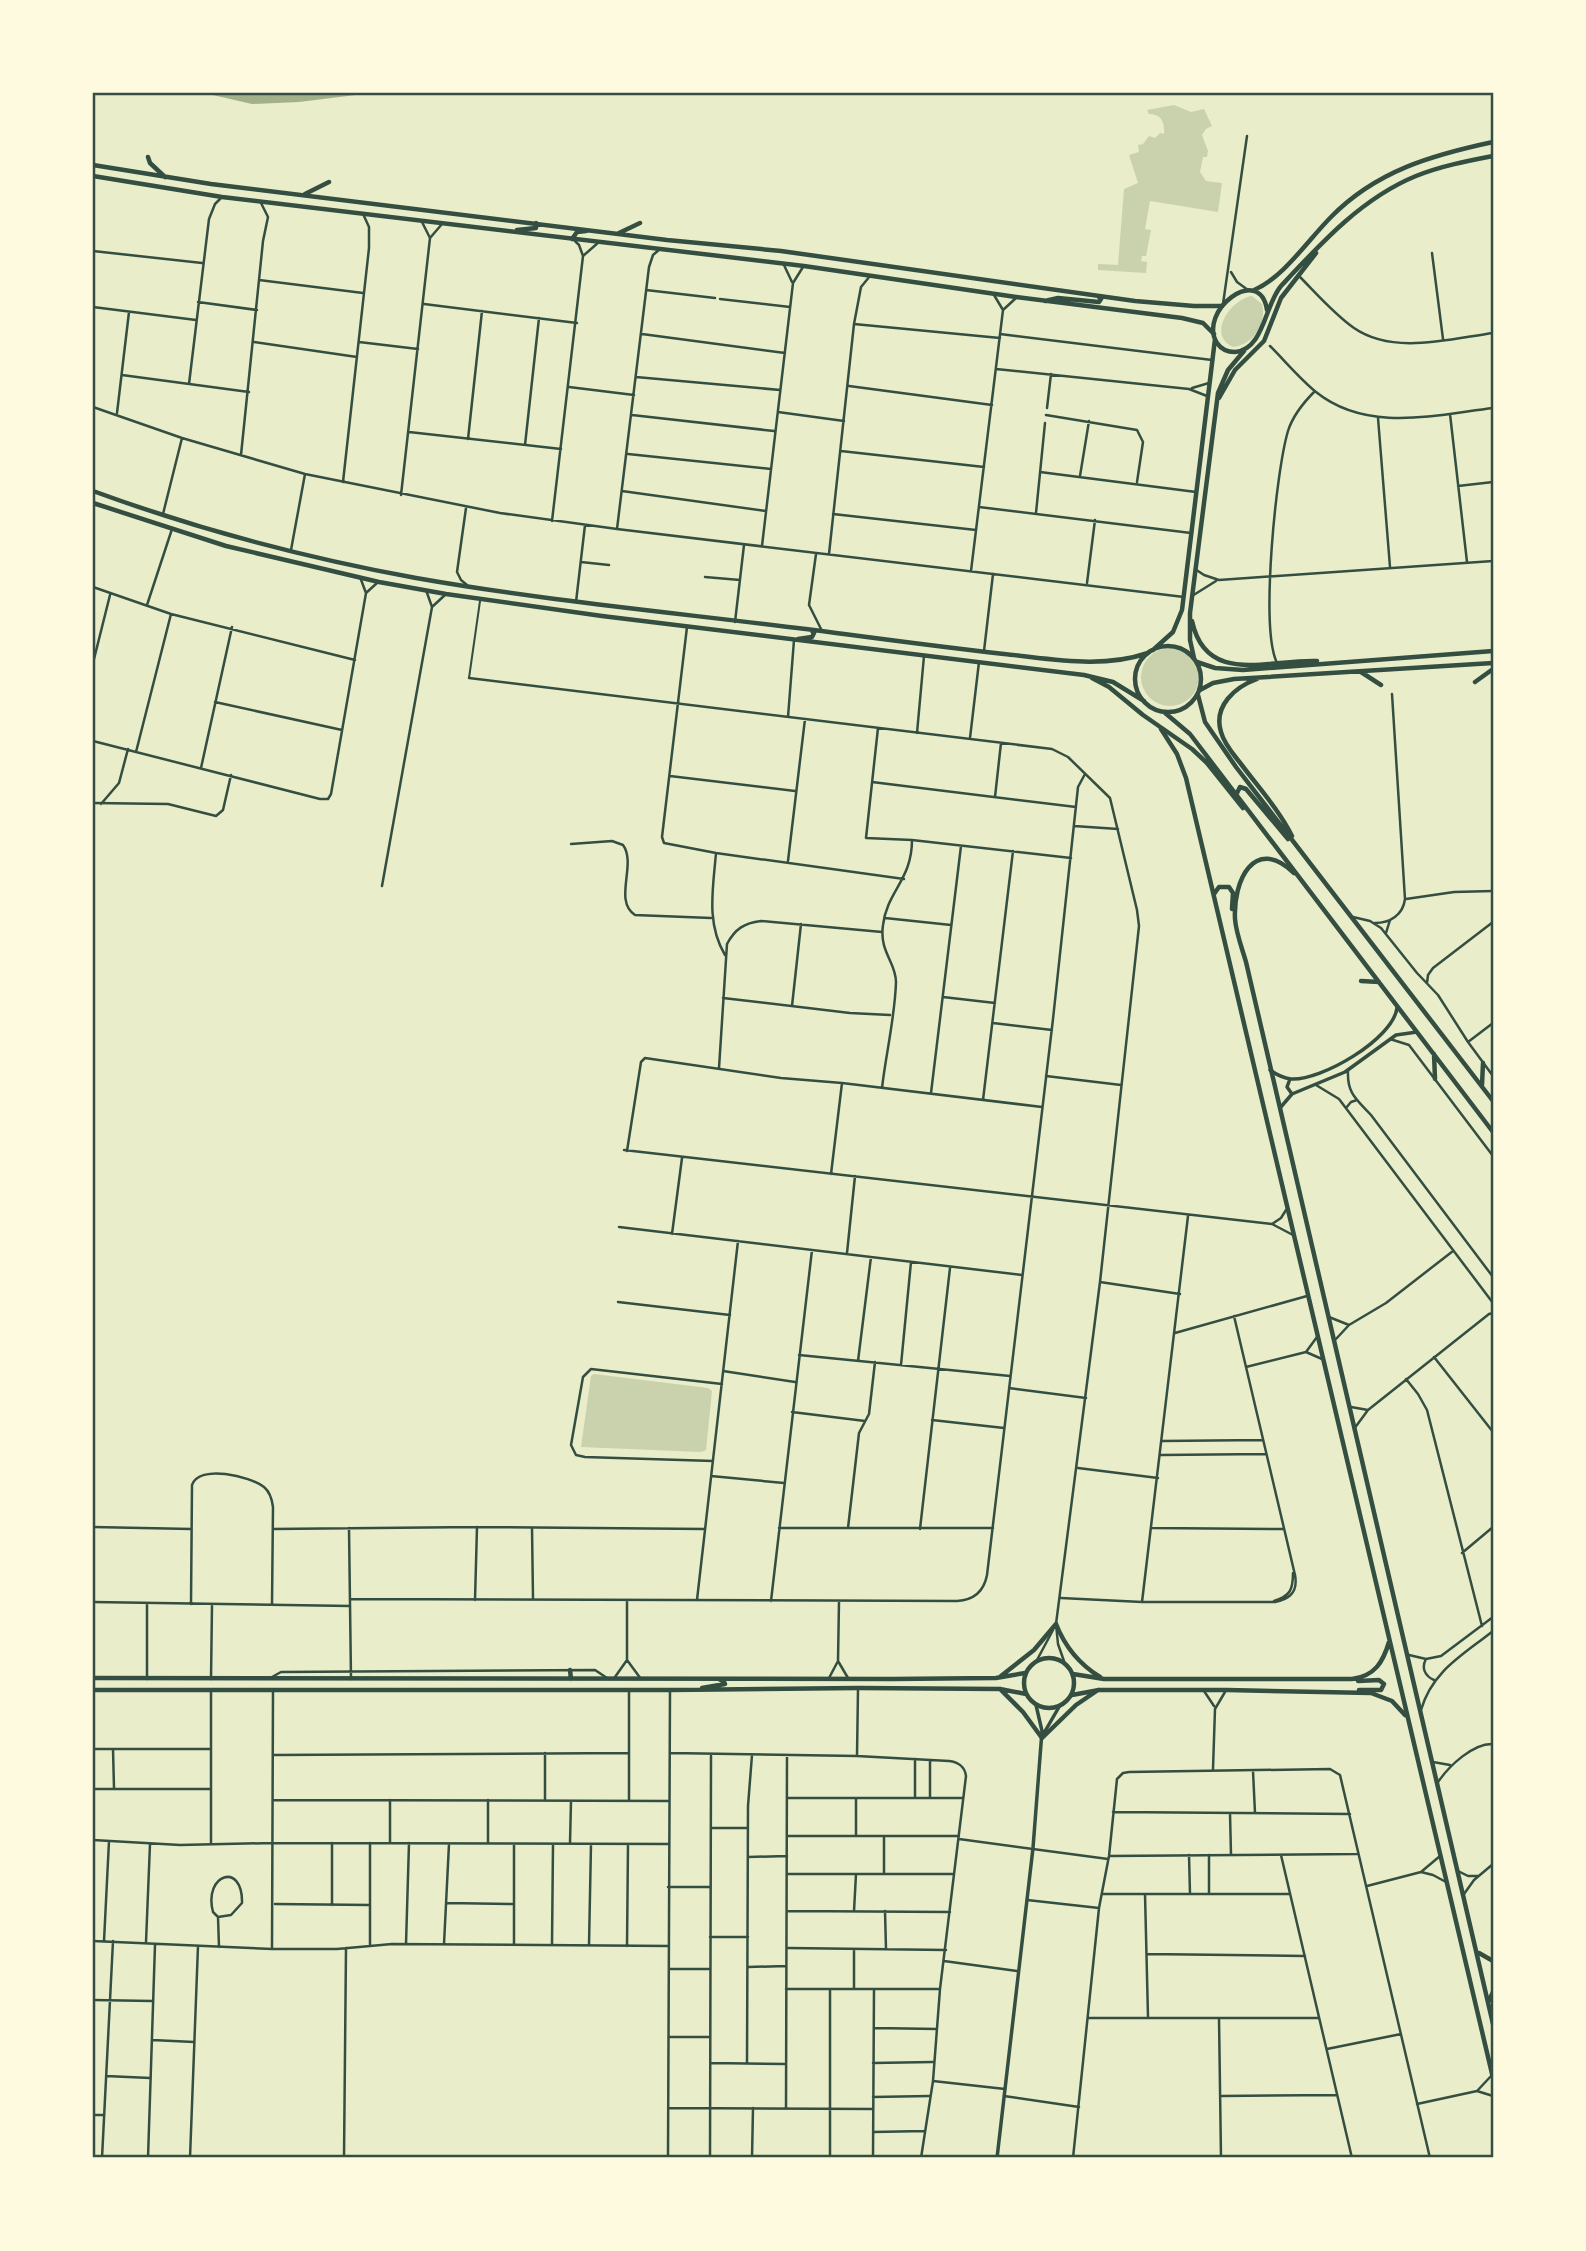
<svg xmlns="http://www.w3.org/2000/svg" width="1586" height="2251" font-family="'PT Sans Narrow',sans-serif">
<rect width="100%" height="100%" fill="#e9edc9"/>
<path fill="#cad2ad" d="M1174,105L1191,112L1204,109L1212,126L1206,129L1202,135L1208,151L1207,157H1203L1200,172L1206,181L1222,183L1218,212L1150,201L1145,229L1151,230L1146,256H1142L1141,261L1147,262L1146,273L1098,270V264L1118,265L1124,189L1138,183L1129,155L1139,152L1138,145L1143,144L1149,136L1155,138L1160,133L1164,134C1165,122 1161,114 1149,114L1147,110Z
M1252,296L1262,304C1267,324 1253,345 1233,347C1206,335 1231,299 1252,296Z
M1141 677a29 29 0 1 1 58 0a29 29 0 1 1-58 0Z
M594,1374L708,1388L712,1391L706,1450L701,1452L581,1447L591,1376Z"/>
<path fill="#a3b18a" d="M204,93H372L299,102L252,104Z"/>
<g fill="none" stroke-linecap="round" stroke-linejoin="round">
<path stroke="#344e41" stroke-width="2" d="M469,678L480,601"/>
<path stroke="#344e41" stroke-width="2.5" d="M430,238L442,224
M93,251L202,263
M1432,253L1443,339
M583,256L599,242
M783,263L792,282
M1231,272L1237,282L1248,290
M1299,276C1316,293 1334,314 1354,328C1393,355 1449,339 1493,333
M259,280L363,293
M646,290L715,298
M720,299L790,307
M198,302L257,310
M424,304L577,323
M1223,304L1247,136
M93,307L196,320
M1003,310L1016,298
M854,324L1000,338
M642,334L785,353
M1000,334L1212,360
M254,342L357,357
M359,342L418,349
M1270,346C1285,361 1300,379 1316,392C1367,433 1435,415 1493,408
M996,369L1189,389L1207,396
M122,375L249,392
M636,377L780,390
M189,384L209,219L215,204L222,197
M849,386L992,405
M569,387L634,395
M1192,388L1209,383
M93,407L182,438L305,474L500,513L617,529L1184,597
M1047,408L1051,374
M778,412L844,421
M117,413L129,312
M1450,414L1467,562
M632,415L774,431
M1046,415L1137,430L1143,442L1137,482
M1378,418L1390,567
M409,432L561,449
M468,439L482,311
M525,445L539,318
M841,451L984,467
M628,454L771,469
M241,455L263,241L268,217L261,203
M1040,472L1196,492
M1080,476L1089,421
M343,482L369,248V227L364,216
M1458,486L1493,482
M622,491L766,511
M401,495L430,238L422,222
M979,507L1191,533
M466,508L457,572L461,580L467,585
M1036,513L1045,423
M163,514L182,438
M833,514L976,530
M552,521L583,256L579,245L573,239
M617,529L649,267L653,255L660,249
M762,546L793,283L803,267
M291,550L305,474
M816,554L809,605L822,631
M829,554L854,324L861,287L870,276
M581,562L609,565
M1195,569L1204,575L1219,580L1493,561
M971,571L1003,310L994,295
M705,577L740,580
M1087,583L1095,520
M93,587L171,614L355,660
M366,593L377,583
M1192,596L1216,581
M576,602L585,525
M147,605L172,529
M432,607L445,595
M735,622L744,545
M687,627L662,837L664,843L716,853L904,879
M984,651L993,574
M93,663L110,595
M1277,663C1260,628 1276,471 1288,431C1293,415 1303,403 1315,391
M469,678L1052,749L1068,757L1110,798L1137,910L1139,926L1100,1282L1056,1624L1058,1644L1065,1664
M215,702L342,730
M788,717L794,640
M878,728L866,838L912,840L1071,858
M917,733L924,656
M970,738L979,662
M93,741L320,799H328L331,794L366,593L360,577
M136,752L171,614
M201,768L232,627
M670,776L795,791
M872,782L1076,807
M995,797L1001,743
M93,803L168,804L216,816L223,810L231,775
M101,804L119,783L128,749
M1074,826L1118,829
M571,844L612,841L623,845C637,864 613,901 635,915L711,918
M716,853C713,889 706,923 725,955
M788,861L805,719
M382,886L432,607L426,590
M1406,899L1454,892L1493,891
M1353,917L1370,921L1381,928L1417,973L1438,995L1468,1042L1493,1076
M885,918L951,925
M1375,923C1390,923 1403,915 1405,899L1392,694
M1386,933L1390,920
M1427,983L1428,975L1433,968L1493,922
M943,997L995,1003
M723,998L850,1013L890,1015
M792,1006L801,924
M993,1023L1052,1030
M1390,1039L1409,1045L1493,1156
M1468,1042L1493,1023
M719,1068L727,944C735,929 744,923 761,921L882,932
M1348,1071C1347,1093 1356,1099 1371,1115L1493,1277
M1046,1076L1121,1085
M1316,1085L1339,1099L1493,1303
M882,1088C886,1053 895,1017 896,982C896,962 879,952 883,925C887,891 912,880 912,840
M931,1093L961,846
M983,1100L1013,851
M1346,1108L1351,1102L1357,1100
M624,1150L1272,1224L1293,1235
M627,1151L641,1062L645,1058L781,1078L842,1083L1042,1107
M831,1174L842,1083
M1272,1224L1281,1218L1286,1210
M619,1227L1022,1275
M672,1234L682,1158
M847,1253L855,1176
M1100,1282L1180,1294
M618,1302L730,1315
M1329,1317L1349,1325
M1175,1333L1307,1296
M1336,1339L1349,1325L1386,1303L1453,1251
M1306,1352L1322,1359
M799,1355L1010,1376
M1434,1357L1493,1432
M858,1361L871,1257
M901,1365L911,1262
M1246,1367L1306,1352L1317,1337
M723,1371L795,1382
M1406,1379L1418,1394L1427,1410L1482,1626
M1009,1388L1086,1398
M1351,1407L1368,1410
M792,1412L865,1421
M932,1420L1004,1428
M1354,1429L1368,1410L1489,1314L1493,1313
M1162,1441L1263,1440
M1161,1455L1266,1454
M713,1461L585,1457L576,1455L571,1445L583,1377L591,1369L722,1384
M1078,1468L1158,1478
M711,1476L784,1483
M93,1527L191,1529
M349,1528L351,1679
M532,1528L533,1598
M779,1528H993
M848,1528L859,1433L869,1414L875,1362
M1152,1528L1284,1529
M273,1529L477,1527L705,1529
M920,1529L950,1268
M1462,1553L1493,1527
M1061,1598L1142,1602H1275C1291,1599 1298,1591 1295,1575L1234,1316
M350,1599L957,1601C974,1600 984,1591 987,1575L1053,1019L1078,787L1085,774
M475,1600L477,1527
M627,1600V1660L641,1679
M697,1600L738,1241
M771,1601L812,1250
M1274,1601C1290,1596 1293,1590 1293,1573
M93,1602L350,1606
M1142,1602L1188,1216
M191,1604L192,1485C199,1464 250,1476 264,1487C270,1492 272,1499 273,1507L272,1605
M1409,1655L1426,1659L1441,1656L1493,1617
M1426,1659C1421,1668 1425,1676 1434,1680
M1037,1660L1053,1630
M838,1661L848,1678
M272,1677L281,1672L595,1670L607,1678
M615,1677L627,1660
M829,1678L838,1661L839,1601
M147,1679V1603
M211,1679L212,1605
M1204,1691L1214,1706
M1421,1710C1432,1671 1463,1655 1493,1631
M93,1749H211
M113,1749L114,1788
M670,1753L857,1756L949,1761C958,1762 965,1767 966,1776L940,1989L933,2081L921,2158
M273,1755L629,1753
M857,1756L858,1689
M1433,1762L1450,1765
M1213,1769L1215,1709L1225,1692
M1253,1771L1255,1813
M1438,1782C1449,1766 1473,1743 1493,1744
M93,1789H211
M787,1798H962
M915,1798V1759
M930,1798V1760
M545,1799V1753
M273,1800L669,1801
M488,1800V1843
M629,1801V1690
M1113,1812L1350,1814
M1230,1813L1231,1855
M712,1828H747
M787,1836H959
M856,1836V1798
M959,1839L1108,1859
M93,1840L180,1845L273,1843L668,1844
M390,1842V1800
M211,1843V1690
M370,1843V1945
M570,1843L571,1801
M514,1844V1944
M1189,1855L1190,1894
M1209,1855V1894
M1281,1855L1352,2158
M1109,1856L1357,1854
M748,1857L787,1856
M1458,1871L1468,1876H1478
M1421,1872L1433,1875L1446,1882
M787,1874H954
M884,1874V1836
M1367,1886L1421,1872L1440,1856
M668,1887H709
M1102,1894H1290
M1145,1894L1148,2017
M1464,1894L1474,1880L1493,1864
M1027,1900L1099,1908
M447,1903L514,1904
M275,1904L370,1905
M332,1905V1843
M787,1911L950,1912
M854,1911L856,1874
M885,1911L886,1949
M218,1917L231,1915L242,1903C243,1861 203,1874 213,1912L218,1917L219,1947
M710,1937H748
M93,1941L272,1949H337L392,1944L669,1946
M104,1941L109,1841
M146,1942L150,1844
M406,1944L409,1843
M444,1944L449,1844
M552,1944L553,1844
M589,1945L591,1844
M627,1946L628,1844
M788,1948L946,1950
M272,1949L273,1690
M1147,1954L1305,1956
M944,1961L1017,1971
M748,1967L786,1966
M669,1969H710
M786,1989H940
M854,1989V1949
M93,2000L152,2001
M1088,2018H1319
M1219,2018L1221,2158
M874,2028L937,2029
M669,2037H710
M152,2040L194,2042
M1327,2049L1401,2034
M711,2063L786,2064
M747,2063L748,1806L752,1755
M873,2063L933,2062
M106,2076L150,2078
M933,2081L1005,2089
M1477,2091L1493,2096
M1004,2096L1079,2107
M1222,2096L1337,2095
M873,2097L929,2096
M1417,2104L1477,2091L1492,2075
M669,2108L873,2109
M786,2108L787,1755
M93,2115H103
M873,2132L925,2131
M102,2158L113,1941
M148,2158L155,1945
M190,2158L198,1946
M344,2158L346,1948
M668,2158L670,1690
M710,2158L711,1756
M752,2158L753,2108
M830,2158V1989
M873,2158L874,1989
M1073,2158L1099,1908L1109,1856L1117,1779L1123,1773L1129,1772L1330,1769L1340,1775L1430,2158"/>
<path stroke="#344e41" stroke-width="3.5" d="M1270,1070C1277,1075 1283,1078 1291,1079C1321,1081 1393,1039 1397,1008
M1290,1079L1287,1087L1292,1094
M1280,1108L1292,1094L1345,1072L1396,1035L1417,1032
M1044,1733L1059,1707
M997,2158L1033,1848L1042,1731L1036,1705"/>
<path stroke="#344e41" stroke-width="4.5" d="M148,157L150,163L165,177
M93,165L211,184L667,240L781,251L1135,301L1194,306H1222
M93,176L222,197L804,266L1016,297L1182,318L1203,323L1214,334
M305,194L329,182
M517,230L536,228V223
M619,233L640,223
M572,239L577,232L586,231
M1045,301L1058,298L1099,302L1101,299L1099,297
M1161,729L1177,754L1186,778L1493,2078
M1294,873C1254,835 1233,881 1235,919C1236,933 1242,948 1246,962L1493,2024
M1214,894L1219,887H1229L1233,893L1232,909
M1056,1624C1065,1647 1079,1664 1100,1677
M1024 1683a25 25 0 1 1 50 0a25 25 0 1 1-50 0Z
M570,1670L571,1679
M1073,1674L1104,1679H1352C1375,1676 1383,1662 1389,1642
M1001,1676L1034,1650L1056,1624
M93,1678L892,1679L996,1678L1025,1673
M1358,1681L1379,1680L1384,1684L1381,1690H1359
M702,1688L725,1684L724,1682L719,1679
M1000,1689L1023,1712L1042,1738L1076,1705L1098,1690
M93,1690H670L858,1688L1000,1689L1026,1694
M1072,1695L1099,1690H1227L1371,1693L1392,1701L1405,1715
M1479,1953L1493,1961
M1489,2001L1493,1992"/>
<path stroke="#344e41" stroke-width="4.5" d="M1254,290C1283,278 1308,240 1331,217C1376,171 1432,155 1493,142
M1267,310C1260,263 1197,311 1217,343C1221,349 1228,352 1235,352C1264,350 1265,304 1281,286C1321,243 1362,198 1416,176C1441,166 1467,161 1493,156
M1219,398L1235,370L1264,341L1281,298L1316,253
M93,491C197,529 306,558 416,578C558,603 701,615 844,634C897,641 951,648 1004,654C1053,659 1101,669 1148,653
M93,503L226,546L379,582L446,594L602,616L1084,675L1113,682L1144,701
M1192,621C1206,686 1268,659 1317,661
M798,639L812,637L814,633L812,631
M1135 679a33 33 0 1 1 66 0a33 33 0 1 1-66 0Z
M1153,650L1173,632L1182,610L1215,339
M1194,658L1190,640V613L1218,393L1228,370L1244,351
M1197,662L1215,668L1243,670L1493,651
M1361,672L1381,685
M1092,678L1109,687L1143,715L1192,749L1207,763L1243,808
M1257,679C1235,687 1213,706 1221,732C1224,744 1234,755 1241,764C1259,788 1279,810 1292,836
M1475,682L1493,669
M1200,690L1213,683L1234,679L1493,663
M1198,695L1205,722L1236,767L1493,1101
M1164,712L1190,734L1493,1132
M1237,793L1240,787L1246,789L1288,839
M1361,981L1379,982
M1434,1054L1435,1079
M1482,1085L1483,1063"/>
</g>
<rect width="1586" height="2251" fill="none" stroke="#fefae0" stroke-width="189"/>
<rect x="94" y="94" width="1398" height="2062" fill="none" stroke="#344e41" stroke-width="2.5"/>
</svg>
